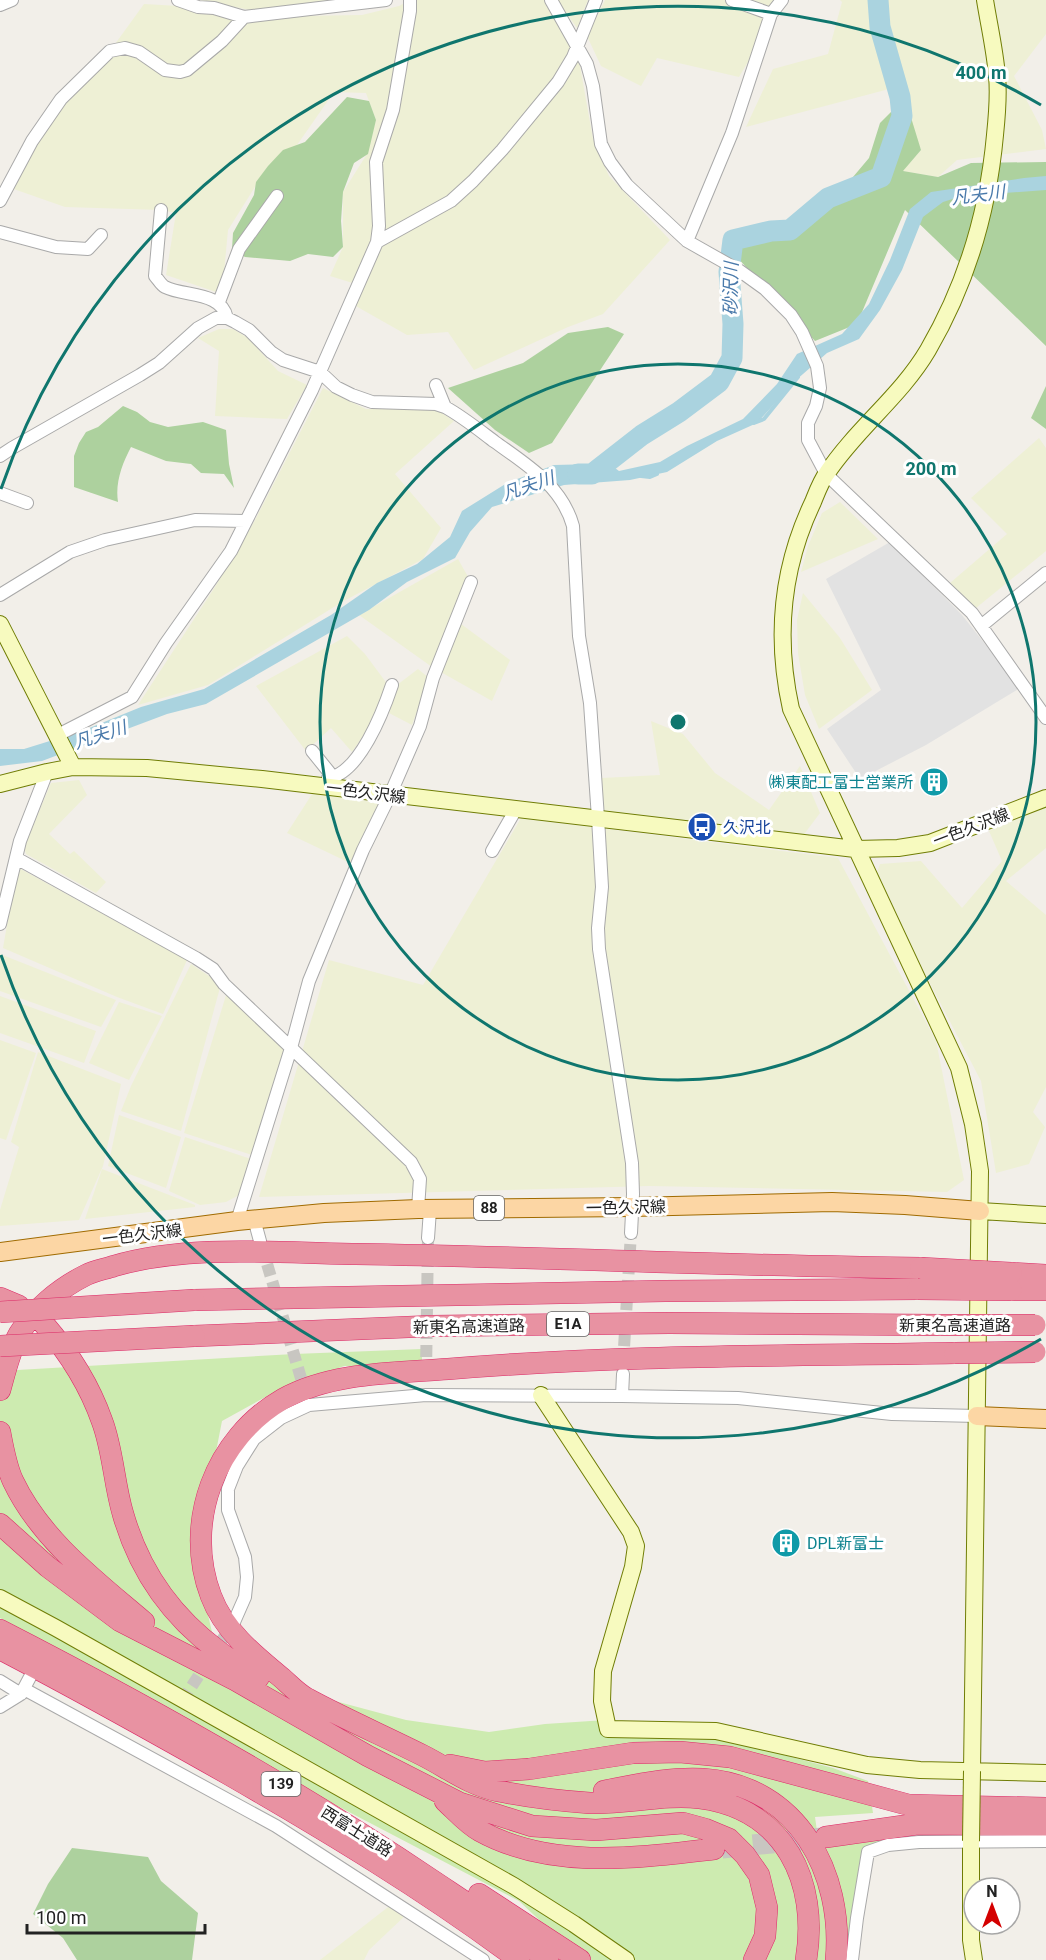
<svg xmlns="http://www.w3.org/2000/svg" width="1046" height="1960" font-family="Roboto,'Noto Sans JP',sans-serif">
<rect width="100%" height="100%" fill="#f2efe9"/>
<path fill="#eef0d5" d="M200,0H327V2L255,11Z
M410,0H544L551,9L580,66L593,139L609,176L670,240L603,314L568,327L474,370L448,332L407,335L354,305L359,285L330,276L343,247V192L367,154L376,120L366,93L334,92L297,145L268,166L228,230L222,294L166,275L176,213L161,210L65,207L8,187L33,140L110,51L144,4L214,8L244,17L362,15L399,6Z
M557,0H588L577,28Z
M605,0H785L739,77L657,58L641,86L601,66L587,36Z
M840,0H1046V34L1014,76L1042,130L1046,149L957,160L938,177L902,171L921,150L896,85L889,89L746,127L773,69L828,54L842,2Z
M219,329H233L248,338L278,371L307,385L287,419L215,416L219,351L198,338Z
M323,388L366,409H436L454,421L395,474L441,528L423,559L342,602L208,685L138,705L213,590L254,522Z
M1039,438L1046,448V551L976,608L950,583L1007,534L971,498Z
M840,502L878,539L801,572L808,546L822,513Z
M458,559L471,582L457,621L510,660L492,701L432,667L359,615Z
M803,593L840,638L872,690L819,729L805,695L798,653L797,620Z
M347,636L365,654L388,685L377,716L352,752L331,728L306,751L256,686Z
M418,669L429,678L412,725L389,713L397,685Z
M651,721L683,734L715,773L769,810L800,766L820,813L802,837L603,812L602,778L660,775Z
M79,780L87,795L49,834L70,854L74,851L106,882L96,893L26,854L24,847L51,783Z
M314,791L382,804L352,864L287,833Z
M1046,806V848L1006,881L1046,915V1087L1033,1112L1045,1127L1029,1164L996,1173L981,1081L875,878L880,864L921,861L962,908L1002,861L989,831Z
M521,818L838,858L936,1041L964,1180L947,1192L649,1186L259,1197L329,960L423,985Z
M17,867L187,960L163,1014L117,997L3,948Z
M0,954L116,1000L101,1027L0,991Z
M191,964L221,984L181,1131L121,1111L131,1086Z
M227,992L285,1050L252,1155L184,1133Z
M0,996L96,1031L84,1063L0,1033Z
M119,1002L162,1016L129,1080L89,1063Z
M0,1040L36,1053L6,1140L0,1138Z
M38,1052L121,1084L103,1166L79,1220L0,1226V1210L19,1147L11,1142Z
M119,1115L181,1137L166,1188L108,1166Z
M185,1137L251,1159L241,1194L226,1202L200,1205L169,1191Z
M102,1169L195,1205V1207L85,1219Z
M392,1904L408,1913L369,1950L364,1960H320Z"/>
<path fill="#cdebb0" d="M422,1349V1366H344L271,1394L222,1421L195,1559L215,1645L320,1697L406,1720L489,1732L545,1724L606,1720L686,1724L701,1733L833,1768L868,1781L873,1813L815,1817L818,1838L882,1833L883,1840L868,1853L856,1960H582L519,1901L328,1801L176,1713L0,1618V1371L294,1354Z"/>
<path fill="#add19e" d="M347,97L369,101L376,120L368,154L354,163L343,192L341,221L343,247L333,257L308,254L290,261L245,257L232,249L233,233L254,195L256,182L268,166L283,150L305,142Z
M905,98L921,150L903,171L938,177L971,163L1046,162V346L905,210L857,324L815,341L734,254L744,235L777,239L815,215L837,196L869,158L880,123Z
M608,327L624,334L552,443L529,453L495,430L448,388L523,363L568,333Z
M1046,386V429L1031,418Z
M123,406L137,412L150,422L168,427L203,422L226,430L229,464L234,488L224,474L201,473L191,464L166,461L131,447C122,464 115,483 118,502L74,487V456L79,443L86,432L98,427Z
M72,1848L148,1857L161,1881L198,1913L192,1960H77L63,1938L33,1914L48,1884Z"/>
<path fill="#e2e2e2" d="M890,542L962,615L1020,688L926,745L860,779L827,729L881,690L826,579Z"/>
<path fill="#aad3df" d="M1046,176V190L962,196L943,202L923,217L902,270L880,310L859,339L827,353L795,381L757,423L717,441L667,472L630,480L564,485L492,507L470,532L455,558L407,582L369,610L206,704L167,714L42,761L0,766V749H24L82,731L141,707L204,689L331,615L377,583L417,564L450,537L462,511L507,483L554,465L594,464L615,468L619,471L660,462L687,446L743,419L777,384L797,354L842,334L869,304L890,260L910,209L931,192L1024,178Z"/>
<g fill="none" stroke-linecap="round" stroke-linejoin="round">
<path stroke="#aad3df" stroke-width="4" d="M754,423L764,419L798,377
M641,476L650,477L657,474"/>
<path stroke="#aad3df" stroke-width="21" d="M578,474H592L642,435L679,412L719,382L732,358L733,324L729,272L733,240L771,231L790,230L828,198L881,177L902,116L900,97L880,27L878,0"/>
<path stroke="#c8c6c1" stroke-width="12" stroke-dasharray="12 6" stroke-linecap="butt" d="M262,1247L306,1395
M623,1364L631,1233
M426,1375L428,1238
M182,1701L232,1625"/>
<path stroke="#c8c6c1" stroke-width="21" stroke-dasharray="21 10" stroke-linecap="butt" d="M722,1848L822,1838"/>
<g stroke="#a9a9a9" stroke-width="14">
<path id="street" d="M178,0L198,7L214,8L244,17L386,0
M551,0L587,64L593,86L601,144L610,162L627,185L687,241L740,271L765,289L791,315L802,332L817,366L820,388L816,406L808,423V440L826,474L972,613L1046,718
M732,0L771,14
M0,5L12,0
M0,201L32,141L61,99L110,51L125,48L139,52L165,70L180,72L187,70L222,41L244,17
M161,210L155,276C158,279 161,285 165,287C185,297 221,291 227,318
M0,232L56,247L88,249L101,235
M687,241L732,133L771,14L782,0
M377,242L451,201L473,181L502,150L558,82L573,57L596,0
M219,302L239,249L277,196
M436,385L445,407
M0,456L12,448L140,375L159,363L198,328L216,318H227L235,322L249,330L271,352L283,360L320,372L336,387L352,395L372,402L436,404L445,407C463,417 479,430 495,442C527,465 562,486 573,526L579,636L590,703L598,818L602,887L598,928L599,949L632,1163L633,1194L631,1233
M0,493L27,503
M0,595L70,552L105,540L195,520L245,521
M981,626L1046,573
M56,736L132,697L166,643L231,551L312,390L377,242L379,226L376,162L393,110L410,11V0
M312,751L329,772L328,783
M328,778C359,774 383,712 392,685
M492,851L516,809
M16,858L196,958L213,969L224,984L411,1162L420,1179L418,1209
M0,924L20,841L47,772
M254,1219L260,1241
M237,1221L291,1048L309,981L363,850L390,795L420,726L433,678L471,582
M428,1238L430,1210
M622,1396L623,1374
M234,1622L245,1597L247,1577L245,1557L228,1510V1489L237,1466L254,1439L281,1418L309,1405L426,1395L622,1396L738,1398L892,1414L977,1416
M0,1681L21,1694
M24,1689L276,1826L483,1960
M0,1707L21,1694L30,1677
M852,1960L857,1918L868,1852L888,1845L919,1842L1046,1841"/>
</g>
<g stroke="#707d05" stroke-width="18">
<path id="secondary" d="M0,624L73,767
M0,784L47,772L73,767L147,768L262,779L855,849L898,848L930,843L1046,798
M980,1211L1046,1215
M541,1395L631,1532L636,1546L633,1567L603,1671L602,1701L608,1729L716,1731L867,1765L920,1770L1046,1773
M0,1598L56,1628L514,1886L574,1924L626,1960
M972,1771L980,1171L973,1124L959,1068L791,709C775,637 781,569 813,502C817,492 821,481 827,473C856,429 901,396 928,350C967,283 988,212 995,135C997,116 999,96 997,76C995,51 989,25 985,0
M971,1841V1940L974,1960"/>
</g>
<g stroke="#a06b00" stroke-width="20">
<path id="primary" d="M0,1252L237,1221L324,1213L418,1209L632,1207L832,1202L905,1205L980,1211
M977,1416L1046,1419"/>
</g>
<g stroke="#dc2a67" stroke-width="22">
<path id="highway" d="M1011,1273L1046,1275
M1011,1290H1046
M0,1298L19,1306
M194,1300L665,1291L918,1289
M44,1324C69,1353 89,1384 102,1421C113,1450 114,1484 123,1514C139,1570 170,1615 217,1650C230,1660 243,1670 259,1677
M194,1336L432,1326L669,1323L941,1325
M0,1390C5,1372 10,1350 19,1334C34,1309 60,1288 86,1275C94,1271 105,1269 114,1266C189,1244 278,1253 356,1254C544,1257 733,1266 921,1268
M0,1432C3,1448 6,1466 13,1481C41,1540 96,1581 144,1622
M0,1524L48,1567L120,1621L235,1680L368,1756L460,1803L532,1826L596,1830L683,1823L705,1829L729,1839L745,1855L759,1875L767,1908L765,1936L754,1960
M0,1630C148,1706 294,1787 432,1880C471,1906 511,1932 548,1960
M0,1649C77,1689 152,1731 228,1774C327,1831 427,1891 519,1960
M450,1765L485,1772L529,1769L633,1753L680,1752L730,1757L909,1805L1046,1808
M604,1791C636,1785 670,1777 703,1779C798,1785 844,1874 836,1960
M445,1801C456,1811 467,1824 480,1831C551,1870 637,1858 714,1849
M826,1837L917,1824L1046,1825
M479,1894L580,1960
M806,1960C819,1882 785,1809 700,1798C663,1794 627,1804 590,1803C560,1801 528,1797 498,1791C469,1785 448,1768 422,1755C384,1736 345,1719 308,1699C298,1694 290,1685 282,1678C254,1655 224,1631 211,1596C183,1523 215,1438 283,1399C332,1372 394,1373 448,1369C616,1355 786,1356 955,1353"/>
</g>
<use href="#street" stroke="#fff" stroke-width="12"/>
<use href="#secondary" stroke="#f7fabf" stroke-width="16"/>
<use href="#primary" stroke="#fcd6a4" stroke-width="18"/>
<use href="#highway" stroke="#e892a2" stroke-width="21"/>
<g stroke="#707d05" stroke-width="18" stroke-linecap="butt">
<path id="secondary-bridge" d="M971,1841L972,1771"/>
</g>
<g stroke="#dc2a67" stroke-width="22" stroke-linecap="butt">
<path id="highway-bridge" d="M921,1268L1011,1273
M918,1289L1011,1290
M0,1312L194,1300
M941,1325H1035
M0,1346L194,1336
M955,1353L1035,1352"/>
</g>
<use href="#secondary-bridge" stroke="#f7fabf" stroke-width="16"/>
<use href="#highway-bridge" stroke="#e892a2" stroke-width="21"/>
</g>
<g fill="none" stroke="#0f766e" stroke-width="3">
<circle cx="678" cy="722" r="358"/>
<path d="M1041 1339A716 716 0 0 1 1 955M1 489A716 716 0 0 1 1041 105"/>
</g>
<defs>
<g id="building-disc" transform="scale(1.5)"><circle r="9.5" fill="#0f9aa8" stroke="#fff"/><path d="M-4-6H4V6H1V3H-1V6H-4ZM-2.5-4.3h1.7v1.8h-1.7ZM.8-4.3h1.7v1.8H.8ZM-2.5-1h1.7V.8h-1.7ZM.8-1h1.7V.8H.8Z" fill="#fff"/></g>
<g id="bus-disc" transform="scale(1.5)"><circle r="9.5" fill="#1a4fb4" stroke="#fff"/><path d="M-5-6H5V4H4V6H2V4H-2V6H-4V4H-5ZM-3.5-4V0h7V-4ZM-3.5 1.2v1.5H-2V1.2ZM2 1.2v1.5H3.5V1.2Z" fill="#fff"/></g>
</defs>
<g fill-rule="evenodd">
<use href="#building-disc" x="934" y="782"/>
<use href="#bus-disc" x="702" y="827"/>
<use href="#building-disc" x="786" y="1543"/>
</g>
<g text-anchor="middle" stroke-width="6" stroke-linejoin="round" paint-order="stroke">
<g fill="#fff" stroke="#646464" stroke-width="1.5">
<rect x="474" y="1196" width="30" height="24" rx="4.5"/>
<rect x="547" y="1312" width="42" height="24" rx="4.5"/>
<rect x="261.5" y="1772" width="39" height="24" rx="4.5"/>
</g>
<g font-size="15" font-weight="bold" fill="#222">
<text x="489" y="1213">88</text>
<text x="568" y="1329">E1A</text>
<text x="281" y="1789">139</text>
</g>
<g font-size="16" fill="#0d838f" stroke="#fff" text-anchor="end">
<text x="913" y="788">㈱東配工富士営業所</text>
<text x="807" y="1549" text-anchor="start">DPL新富士</text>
</g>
<g font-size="16" fill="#222" stroke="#fff">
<text transform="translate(366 792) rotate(7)" y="6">一色久沢線</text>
<text transform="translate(971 827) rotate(-21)" y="6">一色久沢線</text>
<text transform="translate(626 1207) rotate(-1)" y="6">一色久沢線</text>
<text transform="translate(142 1234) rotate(-7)" y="6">一色久沢線</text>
<text x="955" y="1331">新東名高速道路</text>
<text transform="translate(469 1326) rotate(-1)" y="6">新東名高速道路</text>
<text transform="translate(357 1831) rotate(32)" y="6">西富士道路</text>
</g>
<g font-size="16" fill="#164399" stroke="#fff" text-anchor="start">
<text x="723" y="833">久沢北</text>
</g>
<g font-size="18" font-style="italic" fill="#4a7aab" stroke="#fff">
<text transform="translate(978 195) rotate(-7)" y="6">凡夫川</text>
<text transform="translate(731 289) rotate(-89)" y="6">砂沢川</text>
<text transform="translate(528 486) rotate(-19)" y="6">凡夫川</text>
<text transform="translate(100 735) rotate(-18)" y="6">凡夫川</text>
</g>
</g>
<circle cx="678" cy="722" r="9" fill="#0f766e" stroke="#fff" stroke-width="3"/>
<g font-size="18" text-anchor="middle" font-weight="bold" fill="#0f766e" stroke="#fff" stroke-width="6" stroke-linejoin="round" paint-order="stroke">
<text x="981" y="79">400 m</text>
<text x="931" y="475">200 m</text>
</g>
<g transform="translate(992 1906)"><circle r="28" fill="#ffffff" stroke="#a7a7a7" stroke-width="1.5"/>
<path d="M0-4.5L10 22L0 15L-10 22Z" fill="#d40000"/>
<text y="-9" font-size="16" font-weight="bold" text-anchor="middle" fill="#222222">N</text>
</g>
<path d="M27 1924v9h178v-9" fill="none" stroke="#222222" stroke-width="3"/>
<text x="36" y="1924" font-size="18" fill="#222222" stroke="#ffffff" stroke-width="4.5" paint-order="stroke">100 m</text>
</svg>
